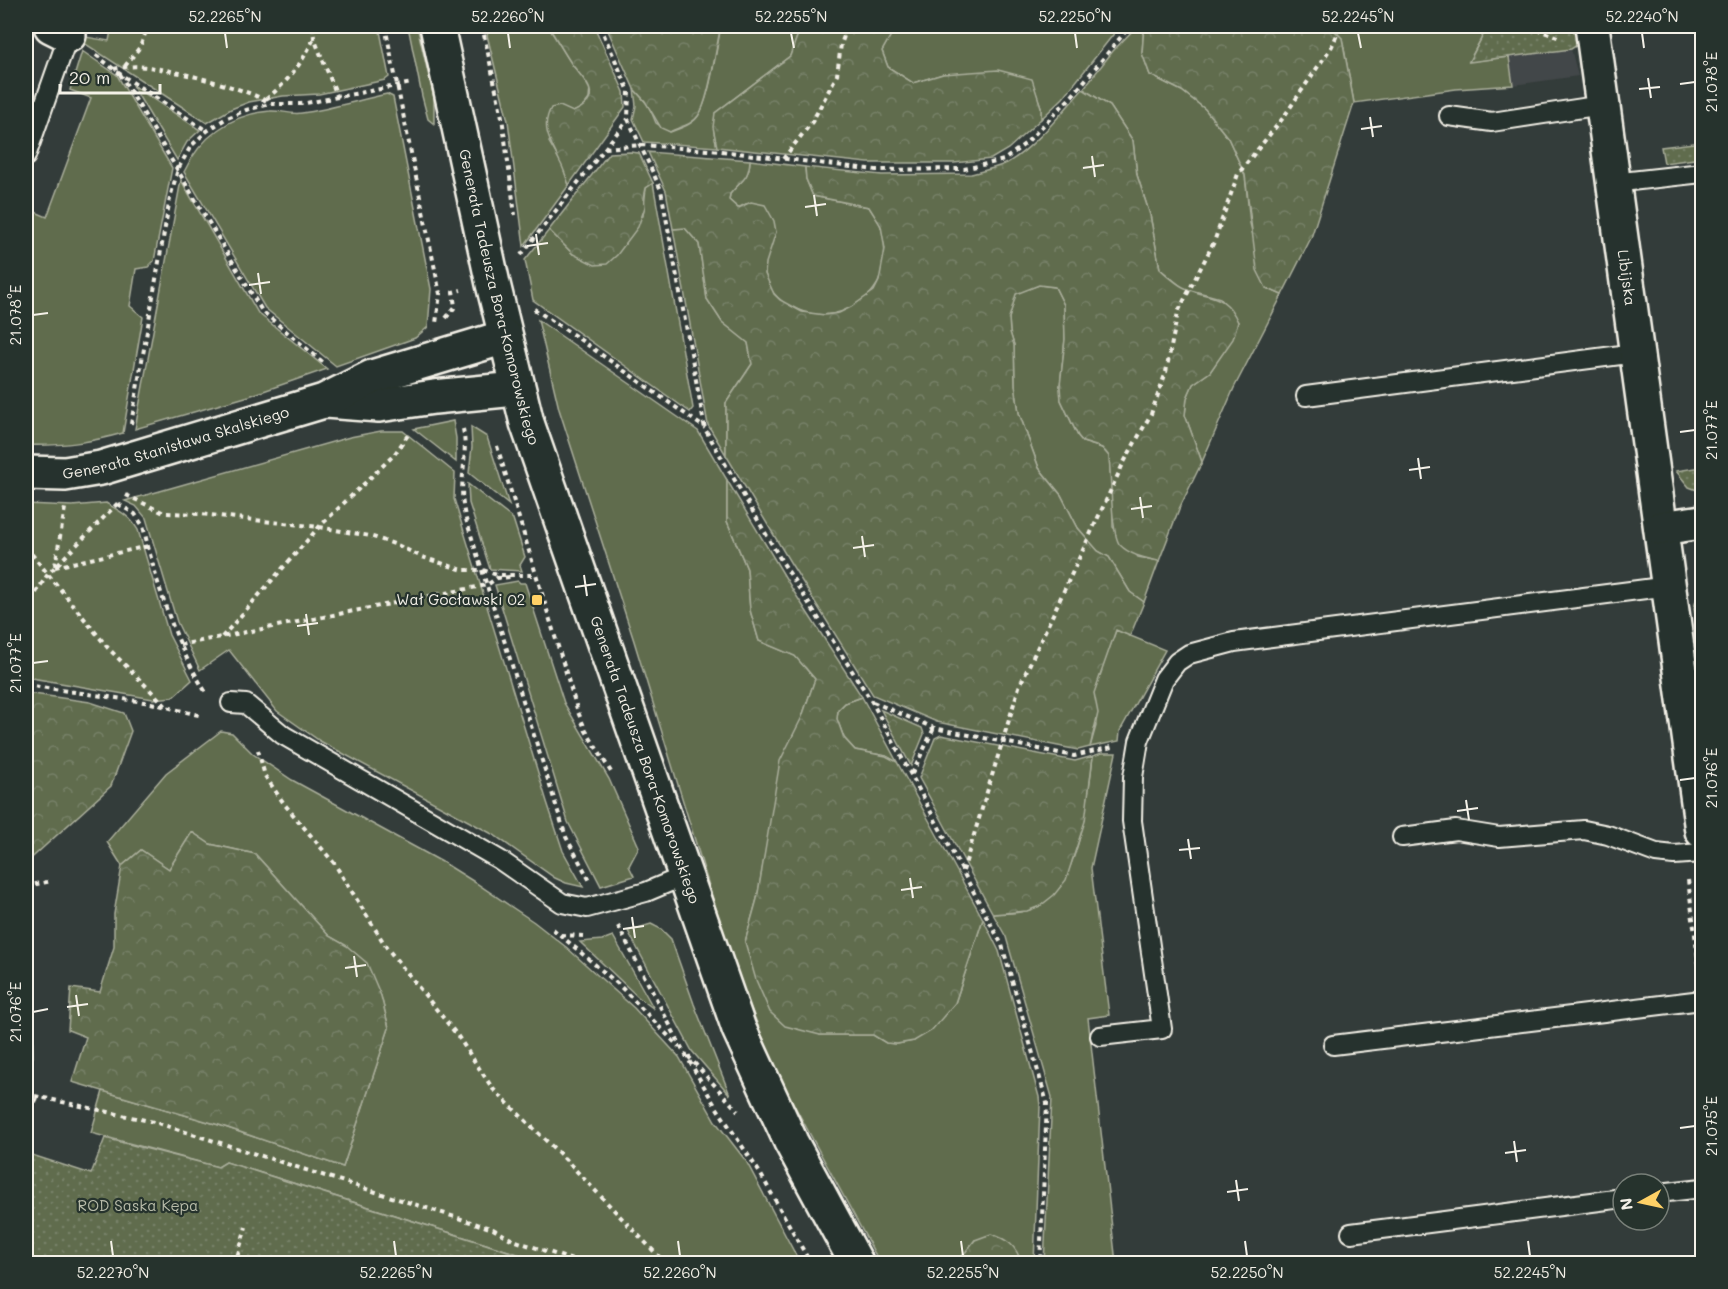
<svg xmlns="http://www.w3.org/2000/svg" width="1728" height="1289" font-family="Mali,sans-serif">
<defs>
<pattern id="forest-crowns" width="20" height="18" patternUnits="userSpaceOnUse" patternTransform="scale(1.5)"><rect width="20" height="18" fill="#606c4e"/><path d="M2 6a3 3 0 1 1 6 0M12 15a3 3 0 1 1 6 0" fill="none" stroke="#778168"/></pattern>
<pattern id="park-dots" width="8" height="8" patternUnits="userSpaceOnUse" patternTransform="scale(1.5)"><rect width="8" height="8" fill="#606c4e"/><path d="M2 2h.1M6 6h.1" fill="none" stroke="#778168" stroke-width="1.8" stroke-linecap="round"/></pattern>
</defs>
<rect width="100%" height="100%" fill="#333c3a"/>
<filter id="ink" filterUnits="userSpaceOnUse"><feTurbulence type="fractalNoise" baseFrequency=".0167" numOctaves="2"/><feDisplacementMap in="SourceGraphic" scale="12" xChannelSelector="R" yChannelSelector="G"/><feConvolveMatrix kernelMatrix="1 2 1 2 8 2 1 2 1" color-interpolation-filters="sRGB"/></filter>
<g filter="url(#ink)">
<path fill="#434749" d="M1571,49L1578,76L1513,85L1509,57Z"/>
<path fill="#606c4e" stroke="#aaae9b" stroke-width="1.5" d="M112,26H379L389,77L385,80L319,94L283,96L249,102L231,109L207,123L84,43L86,37L109,41Z
M408,26H417L434,98V124L428,119L422,96Z
M502,26H548L573,66L585,78L590,87L589,99L583,107L573,112L549,142L562,164L569,185L524,246L508,121L487,35L491,27Z
M721,26H801L790,56L715,113L714,132L717,147L644,142L633,119L636,106L634,89L649,106L656,123L670,132C680,128 692,125 698,116C709,102 717,46 721,26Z
M896,26H1120L1063,98L1041,119V107L1031,79L943,74L913,83L888,67L882,51Z
M1137,26H1144L1142,53L1150,75L1182,91L1205,109L1228,138L1245,175L1250,223L1266,288L1282,295L1234,388L1202,462L1185,415L1187,398L1193,384L1210,372L1232,339L1238,322L1220,298L1183,288L1160,269L1150,215L1137,175L1133,141L1110,106L1083,89L1113,51Z
M1330,26H1488L1469,61L1509,57L1513,85L1456,89L1354,103L1342,38Z
M82,51L117,75L172,168L154,261L148,267L136,269L130,306L143,317L123,433C88,443 62,446 26,445V265L31,250L26,247V208L47,217L91,98L70,90Z
M132,85L200,130L187,142L177,160Z
M387,94L393,97L431,289L428,327L415,338L336,366L265,308L184,172C200,137 231,114 270,111C280,110 291,115 302,113C330,109 359,100 387,94Z
M750,160L805,167L806,179L813,196L869,207C873,214 879,220 881,227C887,245 886,274 874,289C868,298 851,309 840,312C813,322 767,304 765,272C765,258 771,244 776,232L746,204L738,208L729,200L730,194C741,180 749,180 750,160Z
M181,180L258,313L327,369L249,396L135,429Z
M653,183L693,408L690,412L533,300L525,260L549,230L573,254L643,216L646,188Z
M685,228L699,244L707,299L722,322L748,342L752,364L726,403V455L708,425L673,229Z
M1039,285L1055,287L1064,305L1065,339L1060,386L1061,400L1078,436L1083,442L1102,448L1109,456L1113,507V527L1138,557L1159,561L1144,602L1130,592L1109,557L1098,551L1078,528L1061,495L1039,468L1019,413L1015,385L1014,345L1010,333L1009,318L1016,293Z
M538,320L698,431L727,480V521L747,569L750,610L759,641L795,656L815,679L802,717L767,843L757,899L745,942L820,1035H873L886,1043L897,1044L914,1041L955,1003L983,919L999,951L1039,1097L1040,1106L1034,1263H1021L1020,1257L975,1240L957,1263H880L780,1079L743,989L720,922L634,641L559,409Z
M453,421L456,438V462L414,429Z
M471,427L487,437L509,505L469,473L472,447Z
M381,431H403L455,473L454,499L547,802L563,851L583,887L566,883L555,878L494,835L320,741L277,711L229,650L200,670L177,622L146,518L136,506L125,501L350,437Z
M468,484L513,519L525,557L520,565L522,571L490,569L469,503Z
M106,503C120,511 130,516 138,530L169,635L192,680L173,697L153,699L26,677V504L72,506Z
M518,581L520,583H525L564,703L609,779L639,847L629,866L634,876L601,886L568,822L495,585Z
M1116,630L1165,650L1120,731L1119,741L1090,747L1096,726L1093,693Z
M862,697L897,762L886,756L855,750L844,738L837,719L838,710L845,703Z
M221,731L232,733L253,754L292,780L444,863L476,883L534,922L566,947L634,1008L679,1057L715,1121L746,1161L800,1263H546L226,1162L218,1167L91,1133L103,1091L219,1125L343,1167L389,1028L381,996L347,946L329,936L255,854L210,844L192,832L169,869L141,850L122,866L107,842L166,773Z
M1102,753H1116L1091,868L1109,1015L1088,1018L1116,1263H1044L1052,1097L1006,937L993,914C1008,913 1024,914 1038,906C1080,885 1088,798 1093,756Z
M651,924L661,929L671,939L694,1004L730,1095L692,1051L628,931Z
M613,936L654,1009L638,997L580,942L602,940Z"/>
<path fill="url(#forest-crowns)" stroke="#aaae9b" stroke-width="1.5" d="M548,26H594L624,92L625,107L569,185C566,177 564,169 560,162C551,143 540,128 551,108L560,106L573,112C607,97 583,80 571,63C563,51 556,38 548,26Z
M606,26H721C716,46 709,102 698,116C692,125 679,127 670,132L661,128L645,101L634,89Z
M801,26H896L882,51L888,67L913,83L943,74L998,70L1032,79L1041,107V119L1008,149L991,159L954,163H868L717,147L713,127L715,113L790,56Z
M1144,26H1330L1342,38L1354,103L1311,238L1282,295L1266,288L1257,270L1245,175L1228,138L1205,109L1182,91L1150,75L1142,53Z
M1083,89L1110,106L1133,141L1137,175L1150,215L1160,269C1167,275 1175,283 1183,287C1208,300 1224,290 1238,322L1233,339L1210,372L1193,384L1187,398L1185,415L1202,462L1179,509L1159,561C1146,558 1131,556 1120,545C1111,536 1111,473 1109,456L1102,448L1083,442L1078,436L1061,400L1060,386L1065,339L1064,305L1055,287L1039,285L1016,294L1009,318L1010,332L1014,345L1015,385L1019,413L1039,468L1061,495L1078,528L1098,551L1109,557L1130,592L1144,602L1130,636L1116,630L1094,693L1098,713L1090,747L1078,750L937,722L873,695L790,562L726,455V403L752,364L748,343L722,322L707,299L699,244L685,228L673,229L666,191L648,152L750,160C749,180 741,180 730,194L729,200L738,208L751,202L765,205L774,221L776,232L766,263L765,274L774,294L780,300L802,312L825,315L839,313L851,307L874,291L879,281L885,249L881,226L869,207L813,196L806,179L805,167L882,175L971,174C983,171 996,168 1007,163C1034,148 1062,112 1083,89Z
M630,152L639,153L653,183L646,188L644,198L645,207L638,227L617,255L607,264L595,265L573,254L549,230L609,153Z
M727,480L794,592L862,697L845,703L838,710L837,719L844,738L855,750L886,756L897,762L983,919L955,1003L931,1031L914,1041L897,1044L886,1043L873,1035H820L785,1026L770,1012L756,980L745,942L757,899L780,761L802,717L815,679L795,656L759,641L750,610L747,569L727,521Z
M26,693L90,702L124,713L131,731L111,786L26,863Z
M881,710L922,728L924,734L911,766Z
M941,735L1075,761L1093,756L1085,821L1066,880L1054,895L1040,906L1027,911L993,914L919,778L935,738Z
M192,832L210,844L255,854L329,936L347,946L367,963L381,996L389,1028L343,1167L219,1125L72,1082L86,1037L68,1030L71,988L100,992L114,947V914L122,866L141,850L169,869Z
M26,983L32,1025L33,1057L26,1056Z
M991,1234C1007,1239 1017,1246 1021,1263H957L975,1240Z"/>
<path fill="url(#park-dots)" stroke="#aaae9b" stroke-width="1.5" d="M1488,26H1576L1579,44L1571,49L1469,62Z
M1702,142V158L1664,163L1661,147Z
M1702,467V492L1689,487L1676,471Z
M1702,578V670L1694,608Z
M105,1138L218,1167L226,1162L546,1263H26V1153L91,1174Z"/>
<g fill="none" stroke-linecap="round" stroke-linejoin="round">
<g stroke="#f4f1e8" stroke-width="22">
<path id="service" d="M1449,116L1492,122L1602,105
M26,156L71,28
M1613,183L1702,173
M1306,396L1636,353
M231,703L246,704L283,735L500,860L562,903L587,908L646,892L684,876
M1402,837L1456,830L1499,837L1584,830L1608,835L1656,853L1674,855L1702,853
M1100,1036L1162,1029L1132,821L1133,777L1139,741L1164,679L1177,662L1189,654L1234,642L1669,586
M1333,1045L1702,1000
M1659,1193L1702,1188
M1351,1233L1623,1198"/>
</g>
<g stroke="#f4f1e8" stroke-width="38">
<g id="minor">
<path d="M51,26L69,35"/>
<path id="s1" d="M1592,26L1702,831"/>
<path d="M1661,528L1702,522"/>
</g>
</g>
<g stroke="#f4f1e8" stroke-width="38">
<g id="tertiary">
<path id="s2" d="M437,26L493,284L527,423L739,1029L791,1142L857,1264"/>
<path d="M326,401L379,405L434,397L517,389"/>
<path id="s3" d="M26,473L65,474L101,468L324,401L372,377L505,337"/>
</g>
</g>
<path stroke="#f4f1e8" stroke-width="4" stroke-dasharray="4.5 4.5" stroke-linecap="butt" d="M313,26L314,38L338,98
M385,26L440,294L436,323
M482,26L502,117L515,215
M600,26L629,91L628,119L661,190L705,429L781,560L872,702L1002,945L1047,1103L1040,1264
M1528,26L1560,38
M1552,26L1553,35
M96,55L120,74L207,131
M125,66L140,47L148,26
M114,69C129,65 145,66 160,69C180,72 257,91 270,104
M120,74L262,311L325,364
M266,99C287,83 303,62 314,38
M605,148L642,145L721,151L876,170L964,169L1004,160L1026,143L1072,96L1130,26
M783,159L812,122L837,75L841,44L848,26
M521,255L628,119
M534,309L575,336L705,428
M446,318L455,307L453,292L461,290
M131,424L170,198L178,169L191,146L207,131L225,119L246,110L270,104H301L412,83
M463,429C469,459 457,483 465,516L566,837L590,881
M497,446L578,712L586,731L611,772
M126,495L164,513L200,514L319,527L370,536L397,545L422,557L463,570H483L497,575H535
M118,504L135,514L143,526C157,585 174,643 207,694
M26,547L108,648L167,707
M55,566L65,508
M55,567L148,546
M26,608L48,574L118,503
M222,637L319,527L394,455L408,435
M180,645L487,585L497,578L511,577
M26,685L151,703L202,716
M873,702L934,728L1074,756L1112,747
M258,750L265,776L285,805L334,863L387,948L457,1035L493,1089L563,1157L666,1264
M912,774L934,728
M963,871L1019,687L1123,464L1151,414L1166,372L1178,312L1214,242L1238,174L1283,118L1332,46L1341,26
M1688,880L1700,974
M26,886L52,881
M618,926L684,1052L713,1102L760,1173L811,1264
M553,929L618,984L679,1047
M561,935L583,936
M688,1056L738,1111
M26,1094L154,1122L493,1229L513,1240L584,1264
M26,1118L38,1096
M235,1264L246,1227"/>
<use href="#service" stroke="#26332d" stroke-width="18"/>
<use href="#minor" stroke="#26332d" stroke-width="33"/>
<use href="#tertiary" stroke="#26332d" stroke-width="33"/>
</g>
</g>
<path fill="none" stroke="#f4f1e8" stroke-width="2" d="M225,33L227,48M508,33L510,48M791,33L794,48M1075,33L1077,48M1358,33L1361,48M1642,33L1644,48M1648,78L1651,98M1680,84L1695,82M1639,89L1660,87M1370,117L1373,137M1361,129L1382,126M1092,156L1095,177M1083,168L1104,165M814,195L817,216M805,207L826,204M536,234L539,255M527,246L548,243M258,273L261,294M249,285L270,282M33,315L48,313M1680,432L1695,430M1418,458L1421,479M1409,470L1430,467M1140,497L1143,518M1131,509L1152,506M862,536L865,557M853,548L874,545M584,575L587,596M575,587L596,584M306,614L309,635M297,626L318,623M33,663L48,661M1680,780L1695,778M1466,800L1469,820M1457,811L1478,808M1188,839L1191,859M1179,850L1200,848M910,878L913,898M901,890L922,887M632,917L635,938M623,929L644,926M354,956L357,977M345,968L366,965M76,995L79,1016M67,1007L88,1004M33,1012L48,1009M1680,1128L1695,1126M1514,1141L1517,1162M1505,1153L1526,1150M1236,1180L1239,1201M1227,1192L1248,1189M111,1241L113,1256M394,1241L396,1256M678,1241L680,1256M961,1241L963,1256M1245,1241L1247,1256M1528,1241L1530,1256"/>
<rect fill="#ffd166" stroke="#26332d" stroke-width="2" x="531" y="594" width="12" height="12" rx="3"/>
<g text-anchor="middle" stroke-width="4.5" stroke-linejoin="round" paint-order="stroke">
<g font-size="15" fill="#f4f1e8" stroke="#26332d">
<text dy="5" stroke="none"><textPath href="#s1" startOffset="254">Libijska</textPath></text>
<text dy="5" stroke="none"><textPath href="#s2" startOffset="278">Generała Tadeusza Bora-Komorowskiego</textPath></text>
<text dy="5" stroke="none"><textPath href="#s3" startOffset="154">Generała Stanisława Skalskiego</textPath></text>
<text dy="5" stroke="none"><textPath href="#s2" startOffset="764">Generała Tadeusza Bora-Komorowskiego</textPath></text>
</g>
<g font-size="15" fill="#f4f1e8" stroke="#26332d" text-anchor="end">
<text x="525" y="605">Wał Gocławski 02</text>
</g>
<g font-size="15" fill="#b9bcaa" stroke="#26332d">
<text x="138" y="1211">ROD Saska Kępa</text>
</g>
</g>
<rect width="1728" height="1289" fill="none" stroke="#26332d" stroke-width="66"/>
<g transform="translate(1641 1202) rotate(262)"><circle r="28" fill="#26332d" stroke="#787f78" stroke-width="1.5"/>
<path d="M0-4.5L10 22L0 15L-10 22Z" fill="#ffd166"/>
<text y="-9" font-size="16" font-weight="bold" text-anchor="middle" fill="#f4f1e8">N</text>
</g>
<path d="M60 84v9h100v-9" fill="none" stroke="#f4f1e8" stroke-width="3"/>
<text x="69" y="84" font-size="18" fill="#f4f1e8" stroke="#26332d" stroke-width="4.5" paint-order="stroke">20 m</text>
<rect x="33" y="33" width="1662" height="1223" fill="none" stroke="#f4f1e8" stroke-width="2"/>
<g font-size="15" text-anchor="middle" fill="#f4f1e8">
<text x="225" y="22">52.2265°N</text>
<text x="508" y="22">52.2260°N</text>
<text x="791" y="22">52.2255°N</text>
<text x="1075" y="22">52.2250°N</text>
<text x="1358" y="22">52.2245°N</text>
<text x="1642" y="22">52.2240°N</text>
<text transform="translate(1712 82) rotate(-90)" y="5">21.078°E</text>
<text transform="translate(16 315) rotate(-90)" y="5">21.078°E</text>
<text transform="translate(1712 430) rotate(-90)" y="5">21.077°E</text>
<text transform="translate(16 663) rotate(-90)" y="5">21.077°E</text>
<text transform="translate(1712 778) rotate(-90)" y="5">21.076°E</text>
<text transform="translate(16 1012) rotate(-90)" y="5">21.076°E</text>
<text transform="translate(1712 1126) rotate(-90)" y="5">21.075°E</text>
<text x="113" y="1278">52.2270°N</text>
<text x="396" y="1278">52.2265°N</text>
<text x="680" y="1278">52.2260°N</text>
<text x="963" y="1278">52.2255°N</text>
<text x="1247" y="1278">52.2250°N</text>
<text x="1530" y="1278">52.2245°N</text>
</g>
</svg>
